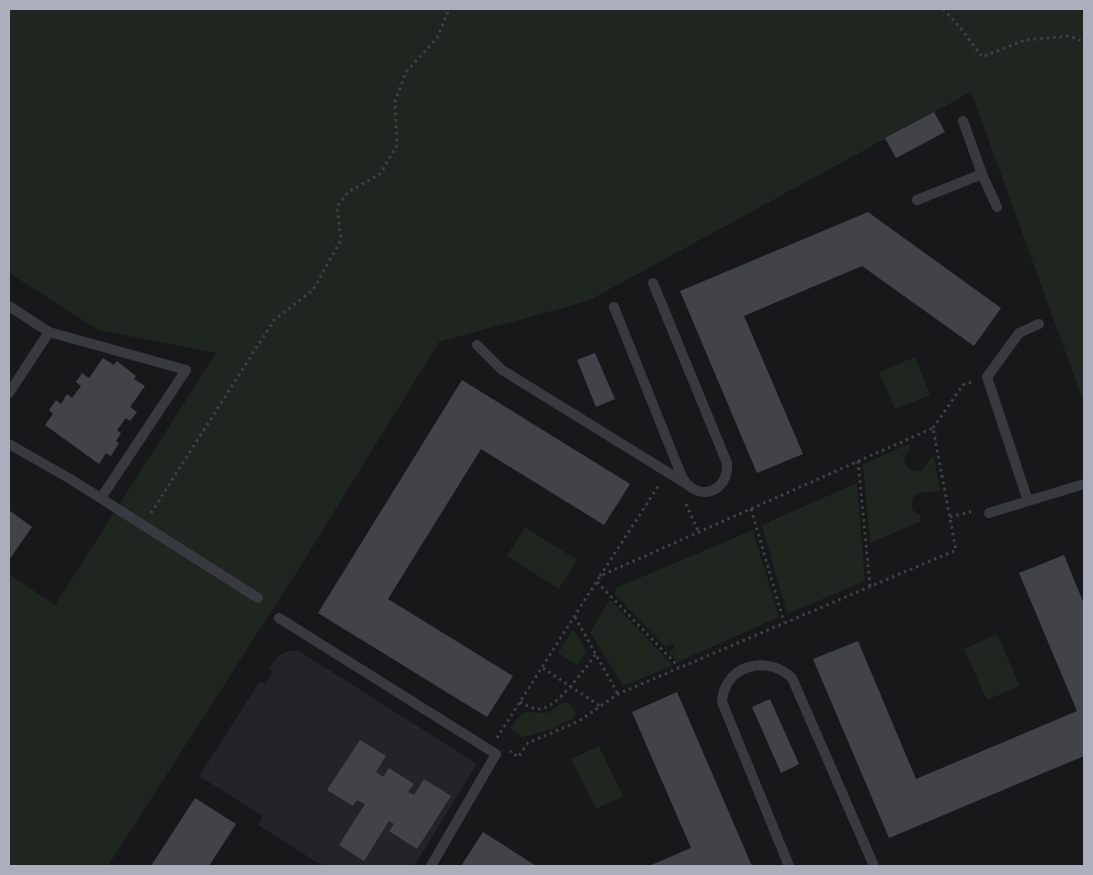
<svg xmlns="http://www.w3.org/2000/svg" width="1093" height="875" font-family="Overpass,sans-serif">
<rect width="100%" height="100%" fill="#18181b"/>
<path fill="#242428" d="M288,651H299L477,764L414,866H323L258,825L263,816L199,776L260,681L265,684L273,671L269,668L277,657Z"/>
<path fill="#1e261f" d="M9,9H1084V403L971,92L588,301L439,342L305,559L108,866H9V574L55,605L216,353L98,330L9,273Z
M915,357L930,395L895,409L879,372Z
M909,444L910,448L904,458C906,469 913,474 923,470L930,459L934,457L940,491C930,493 910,488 912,506C912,511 915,513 920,514L921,521L870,543L863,464Z
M857,483L865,581L787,614L762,525Z
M525,527L577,560L559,589L507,556Z
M753,530L779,617L678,662L669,652L674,649L673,644L665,647L614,593L618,587Z
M610,600L673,665L623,686L590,632Z
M573,630L581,641L586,652L579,663L576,664L558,653Z
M997,634L1020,686L987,700L964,649Z
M562,703H568L574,708L576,714L573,719L563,722L554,729L523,737L510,728L518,718L526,712L547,713Z
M599,746L623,796L596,809L571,759Z"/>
<path fill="#424348" d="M934,112L945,132L896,158L885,138Z
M868,212L1001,308L974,346L862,266L744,316L803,454L757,473L680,291Z
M595,353L615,399L596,407L577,360Z
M103,358L114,365L117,361L136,376L134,379L145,386L130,407L137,412L130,421L126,418L117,430L121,433L116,441L119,443L111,456L106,453L99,464L45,425L53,414L49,410L56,400L61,404L67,394L72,398L81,386L76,382L82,373L89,378Z
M462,380L630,484L604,525L481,449L388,599L513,676L487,717L318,613Z
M9,510L32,527L9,560Z
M1064,555L1084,604V756L889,838L813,659L858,641L916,779L1077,711L1019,573Z
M677,692L752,866H649L691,848L632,712Z
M770,699L799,764L781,773L752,707Z
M360,740L386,756L376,772L383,777L389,768L414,784L408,792L414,795L424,779L451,796L417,849L389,831L394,824L389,821L364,861L339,845L365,804L357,800L353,806L327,790Z
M195,798L236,824L209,866H151Z
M483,832L536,866H461Z"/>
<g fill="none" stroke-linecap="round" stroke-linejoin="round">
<path stroke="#3f4147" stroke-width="3" stroke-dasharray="2.5 4" stroke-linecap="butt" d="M943,9L960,27L982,57L1025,40L1070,36L1084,42
M933,428L963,385L975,381
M858,461L870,586
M686,504L699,533
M751,509L784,622
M151,513L274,320L313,290L341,240L337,207L348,192L380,174L397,145L395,101L406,72L437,38L449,9
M950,517L974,511
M600,576L659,485
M597,582L679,667
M575,617L618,694
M543,668L600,706
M520,702C526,705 532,709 539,709C557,709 585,668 596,654
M497,738L600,576L933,428L956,550L618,694L579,721L528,743L518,757L510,751"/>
<path stroke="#393a40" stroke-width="10" d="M982,174L997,207
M917,200L982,174L963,121
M9,306L49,332L186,370L101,498
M614,307L682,477C697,503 729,493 727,463L653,283
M1039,324L1019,333L987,377L1028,501L1084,484
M477,345L502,370L685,483
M9,393L49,332
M9,444L72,480L258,598
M989,513L1028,501
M279,618L496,754L431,866
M789,866L722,702C724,665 767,654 792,678L874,866"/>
</g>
<rect width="1093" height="875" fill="none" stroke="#aaafbb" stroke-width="20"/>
</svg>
